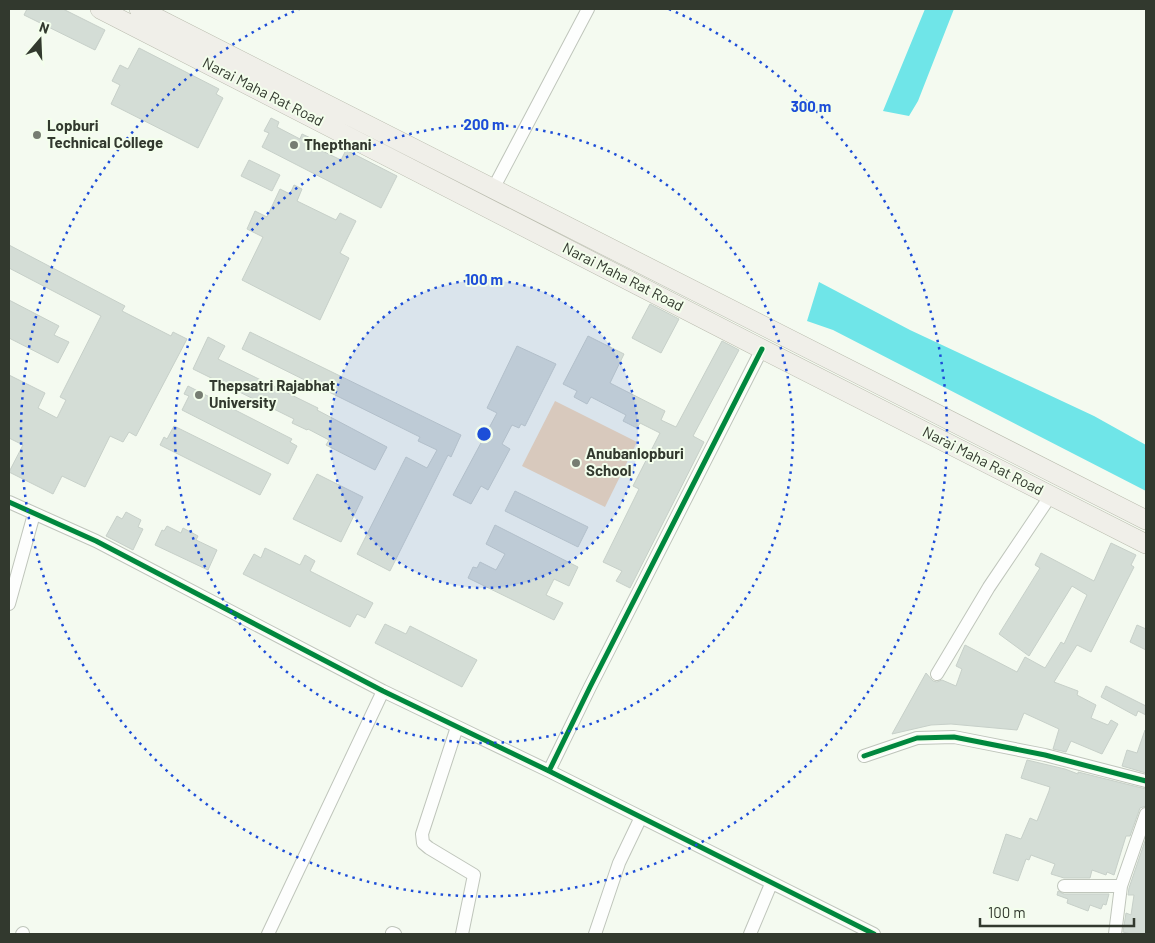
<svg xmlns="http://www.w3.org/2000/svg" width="1155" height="943" font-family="Barlow,sans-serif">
<rect width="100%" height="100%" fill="#f4faf0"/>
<path fill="#f2dbba" d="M555,401L637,442L605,507L522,466Z"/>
<path fill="#6fe5e8" d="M925,9H954L918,101L909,116L883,111Z
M819,282L910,330L1094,416L1146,445V491L833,330L807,321Z"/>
<path fill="#d4ddd6" stroke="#c7d0c9" d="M27,9H63L105,30L95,50L24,15Z
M139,48L219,89L216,94L223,98L198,148L111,104L120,85L112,81L120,65L128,69Z
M271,118L279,122L277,127L300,139L302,134L317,141L314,147L341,160L346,150L397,176L381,208L262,147L269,133L264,131Z
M249,160L280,175L272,191L241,176Z
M294,185L302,189L297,201L336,220L340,213L356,221L340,253L349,258L320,320L242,280L263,237L247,229L255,211L267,217L280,189L290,194Z
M9,245L125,306L122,311L171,336L173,332L187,339L136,436L129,432L123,442L110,436L85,487L62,476L53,494L9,472L23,445L9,438V375L45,393L38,408L57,418L66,400L60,397L101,316L9,268Z
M9,300L59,326L54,335L69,342L58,363L9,338Z
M650,304L679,319L661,353L632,338Z
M250,332L461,435L451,457L448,455L390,571L357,554L406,457L427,468L437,450L418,441L420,437L242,349Z
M588,336L624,354L610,383L665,411L661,420L676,427L722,341L739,350L693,436L704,442L630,588L616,581L622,571L603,562L639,489L633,486L660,433L640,423L637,428L623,421L626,415L591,397L587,404L574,397L577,391L563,384Z
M208,337L225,346L218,359L318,408L317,410L387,447L375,470L326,445L329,440L308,429L307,430L292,423L294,419L193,369Z
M517,346L556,364L525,426L521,424L519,428L512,425L502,444L510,449L488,490L481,486L471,504L453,495L497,413L487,408Z
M188,386L292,439L290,442L297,446L288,464L182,410L189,396L184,394Z
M174,426L271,474L260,495L160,445L164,437L167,439Z
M317,474L363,497L341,542L293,519Z
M515,491L588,527L578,547L505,511Z
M126,512L141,520L138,527L143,529L133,550L106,536L117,516L122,519Z
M495,525L578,567L569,586L554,579L546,595L563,603L554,620L468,578L473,567L477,568L480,562L496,570L505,554L486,544Z
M167,526L181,533L183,528L198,536L196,540L217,550L208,570L155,545L162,530L164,531Z
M1111,543L1136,555L1131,565L1134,567L1091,652L1077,645L1054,682L1078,691L1077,695L1096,705L1091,718L1108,725L1111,720L1118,724L1102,754L1071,741L1066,752L1053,749L1059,729L1024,713L1017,730L951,724L931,725L892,734L926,673L933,681L937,682L942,680L956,686L962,669L956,666L965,645L1017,672L1025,657L1045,668L1061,642L1064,644L1087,595L1072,586L1029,656L999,634L1040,568L1035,565L1041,553L1094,581Z
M265,548L300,565L305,555L315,561L310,571L373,603L365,618L357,614L350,627L243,574L254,554L261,558Z
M385,624L406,634L410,626L477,660L462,687L375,643Z
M1137,625L1146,629V650L1130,642Z
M1106,686L1146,706V715L1138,711L1136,716L1101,697Z
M1145,730H1146V773L1122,766L1127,750L1137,753Z
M1027,760L1065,769L1078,774V772L1146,789V806L1140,808L1130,836H1126L1114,875L1107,872L1106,875L1092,870L1090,878H1064L1051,874L1055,864L1031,855L1029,860L1026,859L1018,881L993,873L1006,834L1021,839L1030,818L1037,821L1049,791L1050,787L1021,778Z
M1146,838V934H1131L1123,932L1126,913L1131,915L1134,895H1128L1129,888Z
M1058,891L1064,894H1109L1106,905L1103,904L1101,909L1090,905L1088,911L1067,903L1068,899L1057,895Z"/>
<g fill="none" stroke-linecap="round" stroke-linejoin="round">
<g stroke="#bfc5bb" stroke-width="14">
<path id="street" d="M493,189L588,9
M9,502L96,541L383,691L549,771L874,934
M9,604L34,514
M937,674L989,587L1051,495
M457,727L422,834L423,843L429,848L474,875L462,934
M864,756L917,738L954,737L1045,755L1146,781
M549,771L590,687L762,349
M1064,886H1121
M392,933L395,934
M22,934L23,933
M268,934L383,691
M595,934L619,863L641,817
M750,934L771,884
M1115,934L1121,886L1146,814"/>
</g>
<g stroke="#b9bbad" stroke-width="20">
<path id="primary" d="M100,9L762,349L1146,544
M139,9L1146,520"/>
</g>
<use href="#street" stroke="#fdfefd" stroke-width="12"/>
<use href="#primary" stroke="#f0efe9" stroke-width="19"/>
<g stroke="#f3feec" stroke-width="8">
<path id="cycleway" d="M9,502L96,541L383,691L549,771L874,934
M864,756L917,738L954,737L1045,755L1146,781
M549,771L590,687L762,349"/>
</g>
<use href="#cycleway" stroke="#00873e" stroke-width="5"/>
</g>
<circle cx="484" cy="434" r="154" fill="#1d4ed8" fill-opacity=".12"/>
<g fill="none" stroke="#1d4ed8" stroke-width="2.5" stroke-dasharray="2.5 5">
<circle cx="484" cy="434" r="154"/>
<circle cx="484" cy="434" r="309"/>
<path d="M669 9A463 463 0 1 1 299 9"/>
</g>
<g fill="#767d72" stroke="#f3feec" stroke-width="2">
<circle cx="37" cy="135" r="5"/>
<circle cx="294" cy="145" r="5"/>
<circle cx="199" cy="395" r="5"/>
<circle cx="576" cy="463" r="5"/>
</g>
<g text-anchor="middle" stroke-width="4" stroke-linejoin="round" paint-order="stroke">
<g font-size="15" fill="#32392e" stroke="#f3feec">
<text transform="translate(263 92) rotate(27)" y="5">Narai Maha Rat Road</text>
<text transform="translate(623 277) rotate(27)" y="5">Narai Maha Rat Road</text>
<text transform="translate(983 461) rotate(27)" y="5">Narai Maha Rat Road</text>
</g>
<g font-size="15" font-weight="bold" fill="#32392e" stroke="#f3feec" text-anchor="start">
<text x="47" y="131">Lopburi<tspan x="47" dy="17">Technical College</tspan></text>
<text x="304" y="150">Thepthani</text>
<text x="209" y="391">Thepsatri Rajabhat<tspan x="209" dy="17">University</tspan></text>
<text x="586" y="459">Anubanlopburi<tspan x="586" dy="17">School</tspan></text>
</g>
</g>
<circle cx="484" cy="434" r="8" fill="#1d4ed8" stroke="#f3feec" stroke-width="2.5"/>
<g font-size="15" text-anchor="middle" font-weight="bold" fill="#1d4ed8" stroke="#f3feec" stroke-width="4" stroke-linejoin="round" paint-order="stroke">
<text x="811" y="112">300 m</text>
<text x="484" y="130">200 m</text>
<text x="484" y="285">100 m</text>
</g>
<rect width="1155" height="943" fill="none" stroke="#32392e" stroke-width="20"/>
<g transform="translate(40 40) rotate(19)" stroke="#f3feec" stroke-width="4" paint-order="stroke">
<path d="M0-4L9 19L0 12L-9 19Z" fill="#32392e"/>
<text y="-8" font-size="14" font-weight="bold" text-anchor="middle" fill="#32392e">N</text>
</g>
<path d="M980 918v8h154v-8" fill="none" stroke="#32392e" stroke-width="2.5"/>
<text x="988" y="918" font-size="15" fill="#32392e" stroke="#f3feec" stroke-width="4" paint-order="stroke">100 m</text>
</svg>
